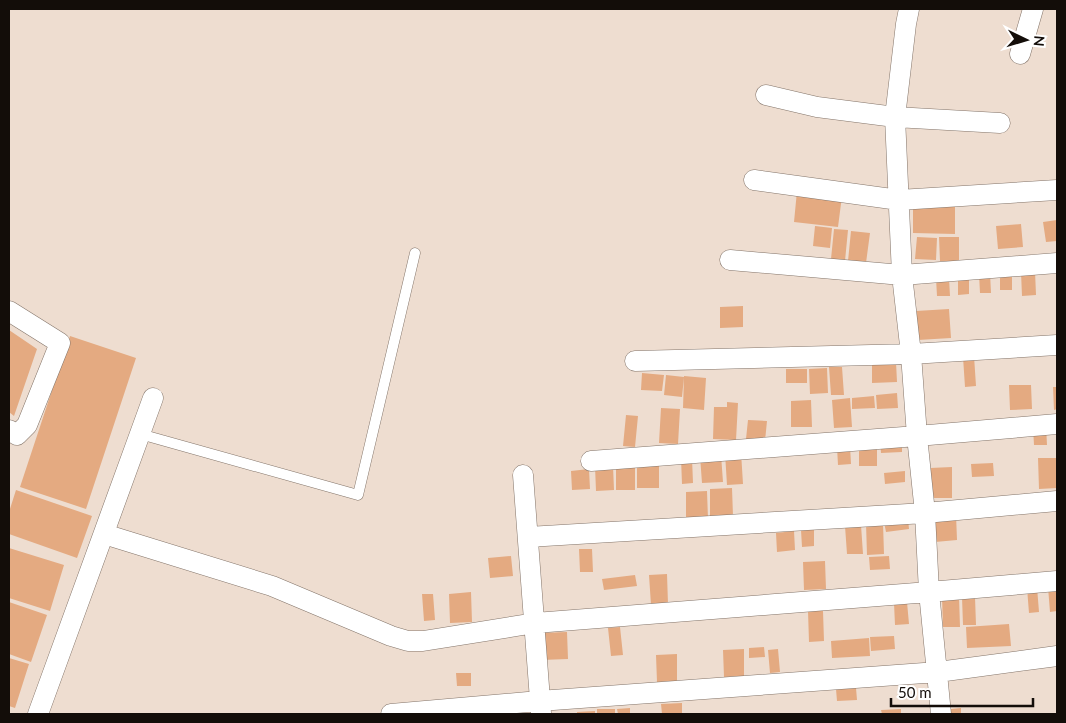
<svg xmlns="http://www.w3.org/2000/svg" width="1066" height="723" font-family="Lato,sans-serif">
<rect width="100%" height="100%" fill="#eeddd0"/>
<path fill="#e4aa81" d="M797,191L842,196L838,227L794,222Z
M913,204L955,205V234L913,233Z
M1057,220V241L1046,242L1043,222Z
M1021,224L1023,247L998,249L996,226Z
M815,226L832,228L830,248L813,246Z
M834,229L848,230L845,261L831,259Z
M851,231L870,233L866,263L848,261Z
M917,237L937,238L936,260L915,259Z
M939,237H959V261H940Z
M1035,271L1036,295L1022,296L1021,272Z
M990,273L991,293H980L979,274Z
M1000,273H1012V290H1000Z
M958,276H969V294L958,295Z
M936,278H949L950,296H937Z
M743,306V327L720,328V307Z
M949,309L951,338L918,340L916,311Z
M9,330L37,349L14,416L9,412Z
M70,336L136,358L86,509L20,487Z
M974,356L976,386L965,387L963,357Z
M896,362L897,382L872,383V363Z
M829,367H842L844,395H831Z
M827,368L828,393L810,394L809,369Z
M786,369H807V383H786Z
M642,373L664,375L662,391L641,390Z
M666,375L684,377L682,397L664,395Z
M684,376L706,378L704,410L683,408Z
M1009,385H1031L1032,409L1010,410Z
M1053,387H1057V409L1054,410Z
M897,393L898,408L877,409L876,395Z
M874,396L875,408L852,409V398Z
M850,398L852,427L834,428L832,400Z
M811,400L812,427H791V401Z
M727,402L738,403L736,440L713,439L714,407H727Z
M661,408L680,409L678,444L659,443Z
M626,415L638,416L635,447L623,446Z
M748,420L767,421L765,441L746,439Z
M1046,426L1047,445H1034L1033,427Z
M902,439V452L881,453L880,440Z
M859,444H877V466H859Z
M850,446L851,464L838,465L837,447Z
M741,452L743,484L727,485L725,453Z
M721,455L723,482L702,483L700,456Z
M681,458H692L693,483L682,484Z
M1038,458H1057V488L1039,489Z
M637,462H659V488H637Z
M993,463L994,476L972,477L971,464Z
M616,464H635V490H616Z
M595,466H613L614,490L596,491Z
M952,467V498H930V468Z
M589,469L590,489L572,490L571,471Z
M905,471V482L885,484L884,473Z
M732,488L733,516L710,517V489Z
M16,490L92,516L77,558L9,534V512Z
M707,491L708,519L686,520V492Z
M956,514L957,540L935,542L933,515Z
M908,519L909,529L886,532L884,522Z
M866,523H883L884,554L867,555Z
M861,525L863,554H847L845,526Z
M814,529V546L802,547L801,530Z
M794,531L795,550L777,552L776,533Z
M9,548L64,565L50,611L9,598Z
M579,549H592L593,572H580Z
M511,556L513,576L490,578L488,558Z
M889,556L890,569L870,570L869,557Z
M825,561L826,589L804,590L803,562Z
M667,574L668,604L651,605L649,575Z
M635,575L637,586L604,590L602,579Z
M1057,586V611L1050,612L1048,587Z
M1037,587L1039,612L1029,613L1027,588Z
M471,592L472,622L450,623L449,594Z
M422,594H433L435,620L424,621Z
M942,596H959L960,627H943Z
M962,597H975L976,625H963Z
M9,602L47,615L31,662L9,654Z
M907,602L909,624L895,625L894,603Z
M808,611H823L824,641L809,642Z
M1009,624L1011,646L967,648L966,627Z
M620,627L623,655L611,656L608,628Z
M567,632L568,659L541,660L540,633Z
M894,636L895,649L871,651L870,637Z
M869,638L870,656L832,658L831,641Z
M764,647L765,657L749,658V648Z
M744,649V676L724,677L723,650Z
M778,649L780,672L770,673L768,650Z
M677,654V681L657,682L656,655Z
M9,658L29,664L15,708L9,706Z
M456,673H471V686H457Z
M856,688L857,700L837,701L836,689Z
M682,703V714H662L661,704Z
M630,708V714H618L617,709Z
M961,708V714H951V709Z
M597,709H615V714H597Z
M901,709V714H882L881,710Z
M595,711V714H577V712Z"/>
<g fill="none" stroke-linecap="round" stroke-linejoin="round">
<g stroke="#837469" stroke-width="11">
<path id="lane" d="M140,434L358,495L415,253"/>
</g>
<g stroke="#837469" stroke-width="21">
<path id="street" d="M909,9L906,24L895,117L902,275L911,354L917,436L925,513L929,592L941,714
M1020,54L1033,9
M766,95L817,107L895,117L1000,123
M754,180L899,200L1057,190
M730,260L902,275L1057,263
M9,311L60,343L27,425L17,435L9,430
M635,361L911,354L1057,345
M591,461L917,436L1057,424
M523,475L541,713
M104,534L272,586L391,636L408,641H423L535,623L929,592L1057,581
M528,537L925,513L1057,501
M38,714L153,398
M391,714L539,701L938,672L1057,656"/>
</g>
<use href="#lane" stroke="#fff" stroke-width="10"/>
<use href="#street" stroke="#fff" stroke-width="20"/>
</g>
<rect width="1066" height="723" fill="none" stroke="#130d09" stroke-width="20"/>
<g transform="translate(1026 40) rotate(95)" stroke="#ffffff" stroke-width="4" paint-order="stroke">
<path d="M0-4L9 19L0 12L-9 19Z" fill="#130d09"/>
<text y="-8" font-size="14" font-weight="bold" text-anchor="middle" fill="#130d09">N</text>
</g>
<path d="M891 698v8h142v-8" fill="none" stroke="#130d09" stroke-width="2.5"/>
<text x="898" y="698" font-size="15" fill="#130d09" stroke="#ffffff" stroke-width="4" paint-order="stroke">50 m</text>
</svg>
